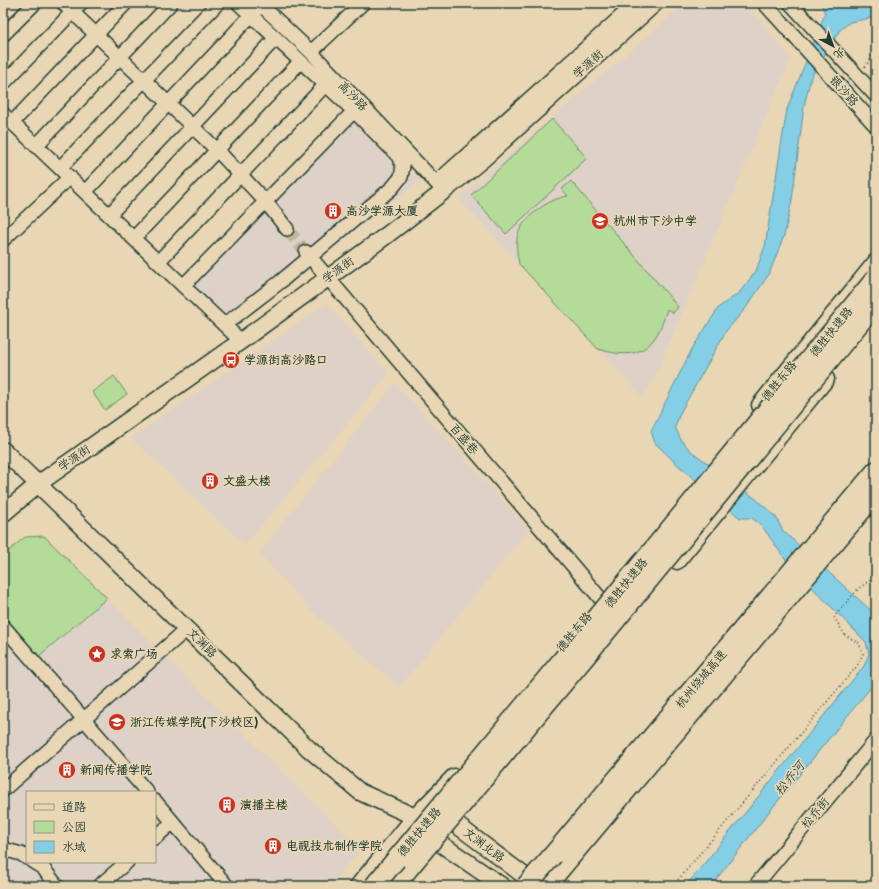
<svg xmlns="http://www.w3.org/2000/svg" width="879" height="889" font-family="'Balsamiq Sans','LXGW WenKai TC',sans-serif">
<rect width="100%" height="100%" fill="#e9d6b4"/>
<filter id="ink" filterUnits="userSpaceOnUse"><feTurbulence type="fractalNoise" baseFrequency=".025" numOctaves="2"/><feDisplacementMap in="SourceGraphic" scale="8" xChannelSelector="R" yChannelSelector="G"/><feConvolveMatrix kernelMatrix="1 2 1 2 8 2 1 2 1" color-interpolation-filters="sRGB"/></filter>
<g filter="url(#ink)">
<path fill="#ded1c8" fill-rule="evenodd" d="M684,3H744L791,57L652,384L642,396L458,198L662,24Z
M354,111L420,181L227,328L183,286Z
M327,303L389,374L245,545L131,438Z
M395,383L529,530L399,687L312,611L259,553Z
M44,536L348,837L359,850L330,886H3V556L25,537ZM27,792H155V862H27Z"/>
<path fill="#b4db97" stroke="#6a8c66" d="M552,119L587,158L506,234L471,195Z
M571,181L674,302L678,307L673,313L667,309C656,348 640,362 598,349L519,264C517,255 516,247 517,238C520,219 549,198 568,196L562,189Z
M114,376L127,394L105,410L92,392Z
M44,536L107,598L39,656L3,614V556L25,537Z"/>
<path fill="#85cfe6" stroke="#5c959f" d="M821,3H876V16L866,19L850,22L840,30L811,77L804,106L792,200L784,236L769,274L746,308L726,331L680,413L675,427L681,440L691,451L756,499L776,517L783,531L876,615V681L769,812L711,886H686L864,666L869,654L866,642L787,562L762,526L752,518H740L679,466L655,443L651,431L692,349L719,307L739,293L756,271L765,246L787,109L825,14Z"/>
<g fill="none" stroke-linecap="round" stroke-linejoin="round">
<path stroke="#c1b79a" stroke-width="13" stroke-dasharray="13 6" stroke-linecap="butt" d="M287,229L306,252"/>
<g stroke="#1f3d34" stroke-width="16">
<path id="minor" d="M63,3L217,150L266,202L287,229
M259,3L311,52L444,191
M764,3L876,126
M790,3L876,96
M3,35L35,3
M311,52L363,3
M3,84L81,3
M3,114L241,341
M12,123L126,3
M36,146L171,3
M60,168L218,3
M85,192L257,9
M109,215L276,38
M134,238L300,62
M3,240L70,177
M306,252L601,599
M158,262L330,80
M183,286L354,111
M223,324L232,319L280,282L392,188L401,177L403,166L398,156L354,111L238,3
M3,626L147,792
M3,790L187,629
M155,801L227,886
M155,838L173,822
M3,849L21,854L27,858
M33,862L43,868L57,886
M99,886L127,862
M755,886L876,740"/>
</g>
<g stroke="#1f3d34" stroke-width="19">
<path id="major" d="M439,182L638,3
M760,405L876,262
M3,450L309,749L360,792L415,817L457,825L538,886
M3,514L38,484L241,341L387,235L444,191L484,158L655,3
M677,561L826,379
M426,829L441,844L502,886
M358,886L415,817L454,777"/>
</g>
<g stroke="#1f3d34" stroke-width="22">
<path id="highway" d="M553,855L876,471
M394,886L413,863
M546,886L876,493"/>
</g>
<path stroke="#1f3d34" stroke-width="1.5" stroke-dasharray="1 3" stroke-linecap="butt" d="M865,67L876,50
M673,886L857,666L863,654L859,643L845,635L834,617L859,588L876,576"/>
<use href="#minor" stroke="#e9d6b4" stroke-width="13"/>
<use href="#major" stroke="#e9d6b4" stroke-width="16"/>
<use href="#highway" stroke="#e9d6b4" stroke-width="19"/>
<g stroke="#1f3d34" stroke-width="22" stroke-linecap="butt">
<path id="highway-bridge" d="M413,863L615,621L876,303
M374,886L583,635L876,278
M526,886L553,855"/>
</g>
<use href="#highway-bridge" stroke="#e9d6b4" stroke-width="19"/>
</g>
</g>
<defs>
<g id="building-disc" transform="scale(0.9)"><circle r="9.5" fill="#c8321e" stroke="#e9d6b4"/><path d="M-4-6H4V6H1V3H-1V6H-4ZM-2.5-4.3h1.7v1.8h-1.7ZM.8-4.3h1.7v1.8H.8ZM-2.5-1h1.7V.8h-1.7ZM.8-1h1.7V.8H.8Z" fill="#fff"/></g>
<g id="school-disc" transform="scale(0.9)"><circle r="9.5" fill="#c8321e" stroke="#e9d6b4"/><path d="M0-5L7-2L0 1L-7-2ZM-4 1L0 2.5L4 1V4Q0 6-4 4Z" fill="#fff"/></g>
<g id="bus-disc" transform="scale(0.9)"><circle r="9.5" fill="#c8321e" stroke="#e9d6b4"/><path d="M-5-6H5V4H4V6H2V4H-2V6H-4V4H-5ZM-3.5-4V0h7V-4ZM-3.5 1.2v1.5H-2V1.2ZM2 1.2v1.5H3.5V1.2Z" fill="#fff"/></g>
<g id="sight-disc" transform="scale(0.9)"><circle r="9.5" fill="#c8321e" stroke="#e9d6b4"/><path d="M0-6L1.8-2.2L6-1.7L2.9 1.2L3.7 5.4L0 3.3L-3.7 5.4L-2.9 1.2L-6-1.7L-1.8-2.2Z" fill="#fff"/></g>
<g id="university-disc" transform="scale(0.9)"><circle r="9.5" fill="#c8321e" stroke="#e9d6b4"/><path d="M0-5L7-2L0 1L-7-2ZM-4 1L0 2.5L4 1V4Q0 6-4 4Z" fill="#fff"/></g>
</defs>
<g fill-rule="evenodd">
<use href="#building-disc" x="333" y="211"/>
<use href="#school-disc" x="600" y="221"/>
<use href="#bus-disc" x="231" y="360"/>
<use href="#building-disc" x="210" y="481"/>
<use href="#sight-disc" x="97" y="654"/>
<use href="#university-disc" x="117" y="722"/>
<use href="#building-disc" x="67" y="770"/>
<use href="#building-disc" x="227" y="805"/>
<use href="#building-disc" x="273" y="846"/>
</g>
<g text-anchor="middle" stroke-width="3.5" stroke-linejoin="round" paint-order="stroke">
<g font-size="12" fill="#1f3d34" stroke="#e9d6b4">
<text transform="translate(588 64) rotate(-42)" y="4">学源街</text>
<text transform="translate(844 91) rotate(48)" y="4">银沙路</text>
<text transform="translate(353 96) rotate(46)" y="4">高沙路</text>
<text transform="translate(338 270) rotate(-36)" y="4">学源街</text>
<text transform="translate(831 332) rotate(-51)" y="4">德胜快速路</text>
<text transform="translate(779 381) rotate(-51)" y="4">德胜东路</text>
<text transform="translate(464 439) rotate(49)" y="4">百盛巷</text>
<text transform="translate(74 458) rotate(-35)" y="4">学源街</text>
<text transform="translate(626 583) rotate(-51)" y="4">德胜快速路</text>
<text transform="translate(574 632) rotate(-50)" y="4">德胜东路</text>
<text transform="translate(202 643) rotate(45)" y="4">文渊路</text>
<text transform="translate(701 679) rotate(-50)" y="4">杭州绕城高速</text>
<text transform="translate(815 813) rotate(-50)" y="4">松乔街</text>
<text transform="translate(419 832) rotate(-50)" y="4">德胜快速路</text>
<text transform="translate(484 845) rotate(37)" y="4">文渊北路</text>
</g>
<g font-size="12" font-weight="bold" fill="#1f3d34" stroke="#e9d6b4" text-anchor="start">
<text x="346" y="215">高沙学源大厦</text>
<text x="613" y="225">杭州市下沙中学</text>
<text x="244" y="364">学源街高沙路口</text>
<text x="223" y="485">文盛大楼</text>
<text x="110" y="658">求索广场</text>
<text x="130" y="726">浙江传媒学院(下沙校区)</text>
<text x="80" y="774">新闻传播学院</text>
<text x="240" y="809">演播主楼</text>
<text x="286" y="850">电视技术制作学院</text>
</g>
<g font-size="13" font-style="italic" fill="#294c46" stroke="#e9d6b4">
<text transform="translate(789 778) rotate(-51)" y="5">松乔河</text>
</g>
</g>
<rect width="879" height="889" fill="none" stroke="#e9d6b4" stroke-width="16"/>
<rect x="8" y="8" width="863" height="873" fill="none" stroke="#1f3d34" stroke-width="1.5" filter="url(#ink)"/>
<rect x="26" y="791" width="130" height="72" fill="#e9d6b4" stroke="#989981"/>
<rect x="34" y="804" width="20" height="6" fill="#e9d6b4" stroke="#989981"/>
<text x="62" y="811" font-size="12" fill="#1f3d34">道路</text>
<rect x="34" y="821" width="20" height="12" fill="#b4db97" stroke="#989981"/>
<text x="62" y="831" font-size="12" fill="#1f3d34">公园</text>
<rect x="34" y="841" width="20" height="12" fill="#85cfe6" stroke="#989981"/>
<text x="62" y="851" font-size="12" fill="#1f3d34">水域</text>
<g transform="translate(833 46) rotate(139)" stroke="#e9d6b4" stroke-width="3" paint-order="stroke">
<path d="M0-3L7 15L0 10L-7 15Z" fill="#1f3d34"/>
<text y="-6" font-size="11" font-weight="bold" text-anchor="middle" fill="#1f3d34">北</text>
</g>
</svg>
